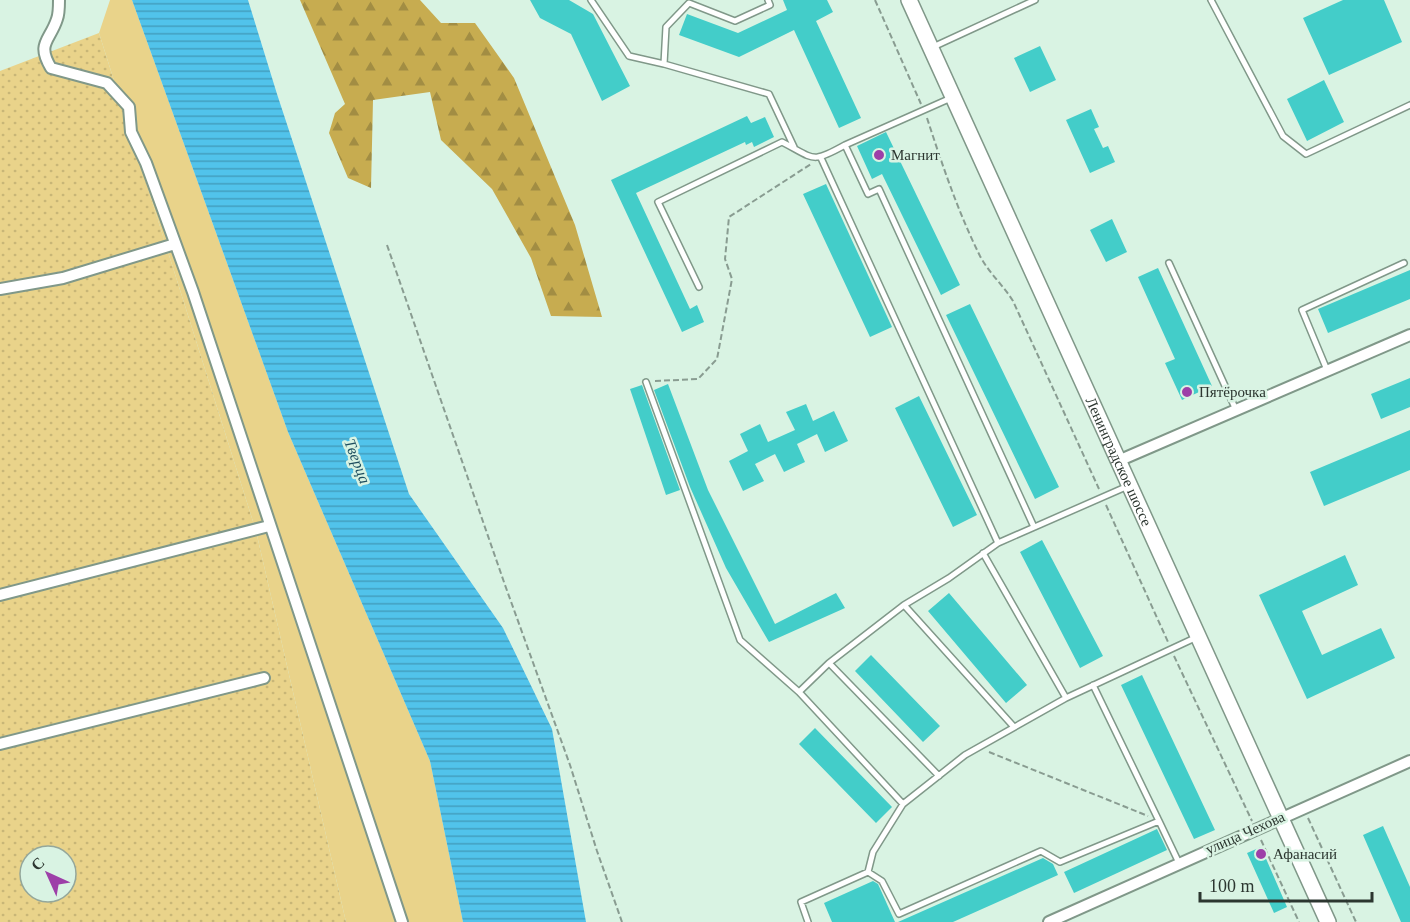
<svg xmlns="http://www.w3.org/2000/svg" width="1410" height="922" font-family="'Times New Roman',serif">
<defs>
<pattern id="forest-firs" width="22" height="20" patternUnits="userSpaceOnUse" patternTransform="scale(1.5)"><rect width="22" height="20" fill="#c7ac50"/><path d="M5 1l3.5 6h-7zM16 11l3.5 6h-7z" fill="#a28d43"/></pattern>
<pattern id="garden-dots" width="8" height="8" patternUnits="userSpaceOnUse" patternTransform="scale(1.5)"><rect width="8" height="8" fill="#e9d38a"/><path d="M2 2h.1M6 6h.1" fill="none" stroke="#c8b677" stroke-width="1.8" stroke-linecap="round"/></pattern>
<pattern id="water-rules" width="6" height="5" patternUnits="userSpaceOnUse" patternTransform="scale(1.5)"><rect width="6" height="5" fill="#51c3eb"/><path d="M0 2.5h6" fill="none" stroke="#439fbf"/></pattern>
</defs>
<rect width="100%" height="100%" fill="#d9f3e3"/>
<path fill="#e9d38a" d="M110,0H132L288,432L430,761L463,922H346L256,531L99,33Z"/>
<path fill="url(#forest-firs)" d="M300,0H420L441,23H475L514,78L575,225L602,317L551,316L531,258L492,189L441,140L430,92L373,100L371,188L348,178L329,133L335,113L345,104Z"/>
<path fill="url(#garden-dots)" fill-rule="evenodd" d="M99,33L256,531L346,922H0V71ZM30,856H66V892H30Z"/>
<path fill="url(#water-rules)" d="M132,0H248L277,94L409,494L503,628L552,729L586,922H463L430,761L288,432Z"/>
<path fill="#43cdc9" d="M530,0H569L593,14L630,86L602,101L571,34L540,18Z
M783,0H827L833,12L816,21L861,118L839,128L794,30L739,57L679,35L687,14L738,33L787,10Z
M1343,0H1384L1402,42L1329,75L1303,18Z
M1040,46L1056,80L1030,92L1014,58Z
M1324,80L1344,122L1307,141L1287,99Z
M1091,109L1099,127L1094,129L1103,148L1108,146L1115,162L1090,173L1066,120Z
M747,116L751,123L765,117L774,137L754,147L752,142L746,145L745,142L636,193L690,309L697,305L704,322L682,332L611,180Z
M886,132L960,285L941,295L882,174L872,179L857,146Z
M826,184L892,327L870,337L803,194Z
M1112,219L1127,252L1106,262L1090,230Z
M1158,268L1212,386L1182,400L1165,363L1175,359L1138,277Z
M1410,270V299L1328,333L1318,309Z
M970,304L1059,487L1035,499L946,315Z
M1410,378V407L1381,419L1371,394Z
M668,384L708,490L775,624L836,593L845,608L769,642L726,568L690,487L654,390Z
M642,385L680,490L666,495L630,389Z
M919,396L977,515L953,527L895,408Z
M806,404L813,421L834,411L848,441L825,452L817,434L797,444L805,462L784,472L775,454L755,464L764,481L743,491L729,461L748,451L740,434L760,424L768,442L795,430L786,412Z
M1410,430V470L1324,506L1310,472Z
M1042,540L1103,656L1080,668L1020,552Z
M1345,555L1358,585L1302,611L1322,655L1381,628L1395,658L1307,699L1259,595Z
M949,593L1027,685L1006,703L928,611Z
M871,655L940,726L923,742L855,671Z
M1142,675L1215,830L1194,839L1121,685Z
M815,728L892,807L876,823L799,744Z
M1383,826L1410,887V922H1401L1363,835Z
M1157,829L1167,850L1074,893L1064,872Z
M1261,847L1287,907L1274,913L1247,853Z
M1043,858L1053,864L1058,875L953,922H898Z
M873,881L878,884L895,922H832L824,903Z"/>
<g fill="none" stroke-linecap="round" stroke-linejoin="round">
<g stroke="#809889" stroke-width="8">
<path id="service" d="M591,0L629,56L664,64L769,94L794,147
M1211,0L1283,136L1306,154L1410,105
M933,47L1035,0
M664,64L666,27L689,3L735,21L770,5L768,0
M951,98L845,145L868,194L879,189L1034,527
M821,158L998,543
M1169,263L1236,410
M699,287L658,202L782,142C815,159 811,164 845,145
M1327,370L1302,310L1404,263
M646,382L740,640L799,692L903,804
M983,553L1066,698
M904,605L1014,727
M829,663L939,776
M1093,685L1159,821
M799,692L829,663L904,605L949,578L998,543L1128,486
M868,872L873,852L903,804L965,755L1066,698L1197,637
M808,922L801,902L868,872L882,881L899,914L1041,851L1060,862L1159,821L1179,863"/>
</g>
<g stroke="#809889" stroke-width="14">
<path id="minor" d="M59,0C59,6 59,14 57,19C50,41 36,43 51,68L107,83L129,107L131,132L146,163L193,292L402,922
M0,289L63,278L175,244
M1118,461L1410,335
M0,595L269,526
M0,744L264,678
M1049,922L1410,761"/>
</g>
<g stroke="#809889" stroke-width="18">
<g id="secondary">
<path id="s1" d="M909,0L1328,922"/>
</g>
</g>
<path stroke="#899c91" stroke-width="2" stroke-dasharray="6 3" stroke-linecap="butt" d="M875,0L921,104
M927,118C942,164 958,212 980,256C989,273 1003,285 1013,301L1099,489
M387,245L505,585L570,765L597,851L622,922
M655,381L698,379L717,359L732,279L725,259L729,217L811,164
M1106,505L1168,642
M1174,656L1252,821
M989,752L1148,816
M1308,818L1356,922
M1261,840L1299,922"/>
<use href="#service" stroke="#fff" stroke-width="5"/>
<use href="#minor" stroke="#fff" stroke-width="10"/>
<use href="#secondary" stroke="#fff" stroke-width="15"/>
</g>
<g fill="#9d3fa8" stroke="#d9f3e3" stroke-width="2">
<circle cx="879" cy="155" r="6"/>
<circle cx="1187" cy="392" r="6"/>
<circle cx="1261" cy="854" r="6"/>
</g>
<g text-anchor="middle" stroke-width="5" stroke-linejoin="round" paint-order="stroke">
<g font-size="15" fill="#2c3630" stroke="#d9f3e3" text-anchor="start">
<text x="891" y="160">Магнит</text>
<text x="1199" y="397">Пятёрочка</text>
<text x="1273" y="859">Афанасий</text>
</g>
<g font-size="15" fill="#2c3630" stroke="#d9f3e3">
<text dy="5" stroke="none"><textPath href="#s1" startOffset="507">Ленинградское шоссе</textPath></text>
<text transform="translate(1245 833) rotate(-24)" y="5">улица Чехова</text>
</g>
<g font-size="16" font-style="italic" fill="#1e4e5f" stroke="#d9f3e3">
<text transform="translate(358 461) rotate(69)" y="6">Тверца</text>
</g>
</g>
<g transform="translate(48 874) rotate(315)"><circle r="28" fill="#d9f3e3" stroke="#94a79b" stroke-width="1.5"/>
<path d="M0-4.5L10 22L0 15L-10 22Z" fill="#9d3fa8"/>
<text y="-9" font-size="16" font-weight="bold" text-anchor="middle" fill="#2c3630">С</text>
</g>
<path d="M1200 892v9h172v-9" fill="none" stroke="#2c3630" stroke-width="3"/>
<text x="1209" y="892" font-size="18" fill="#2c3630" stroke="#d9f3e3" stroke-width="4.5" paint-order="stroke">100 m</text>
</svg>
